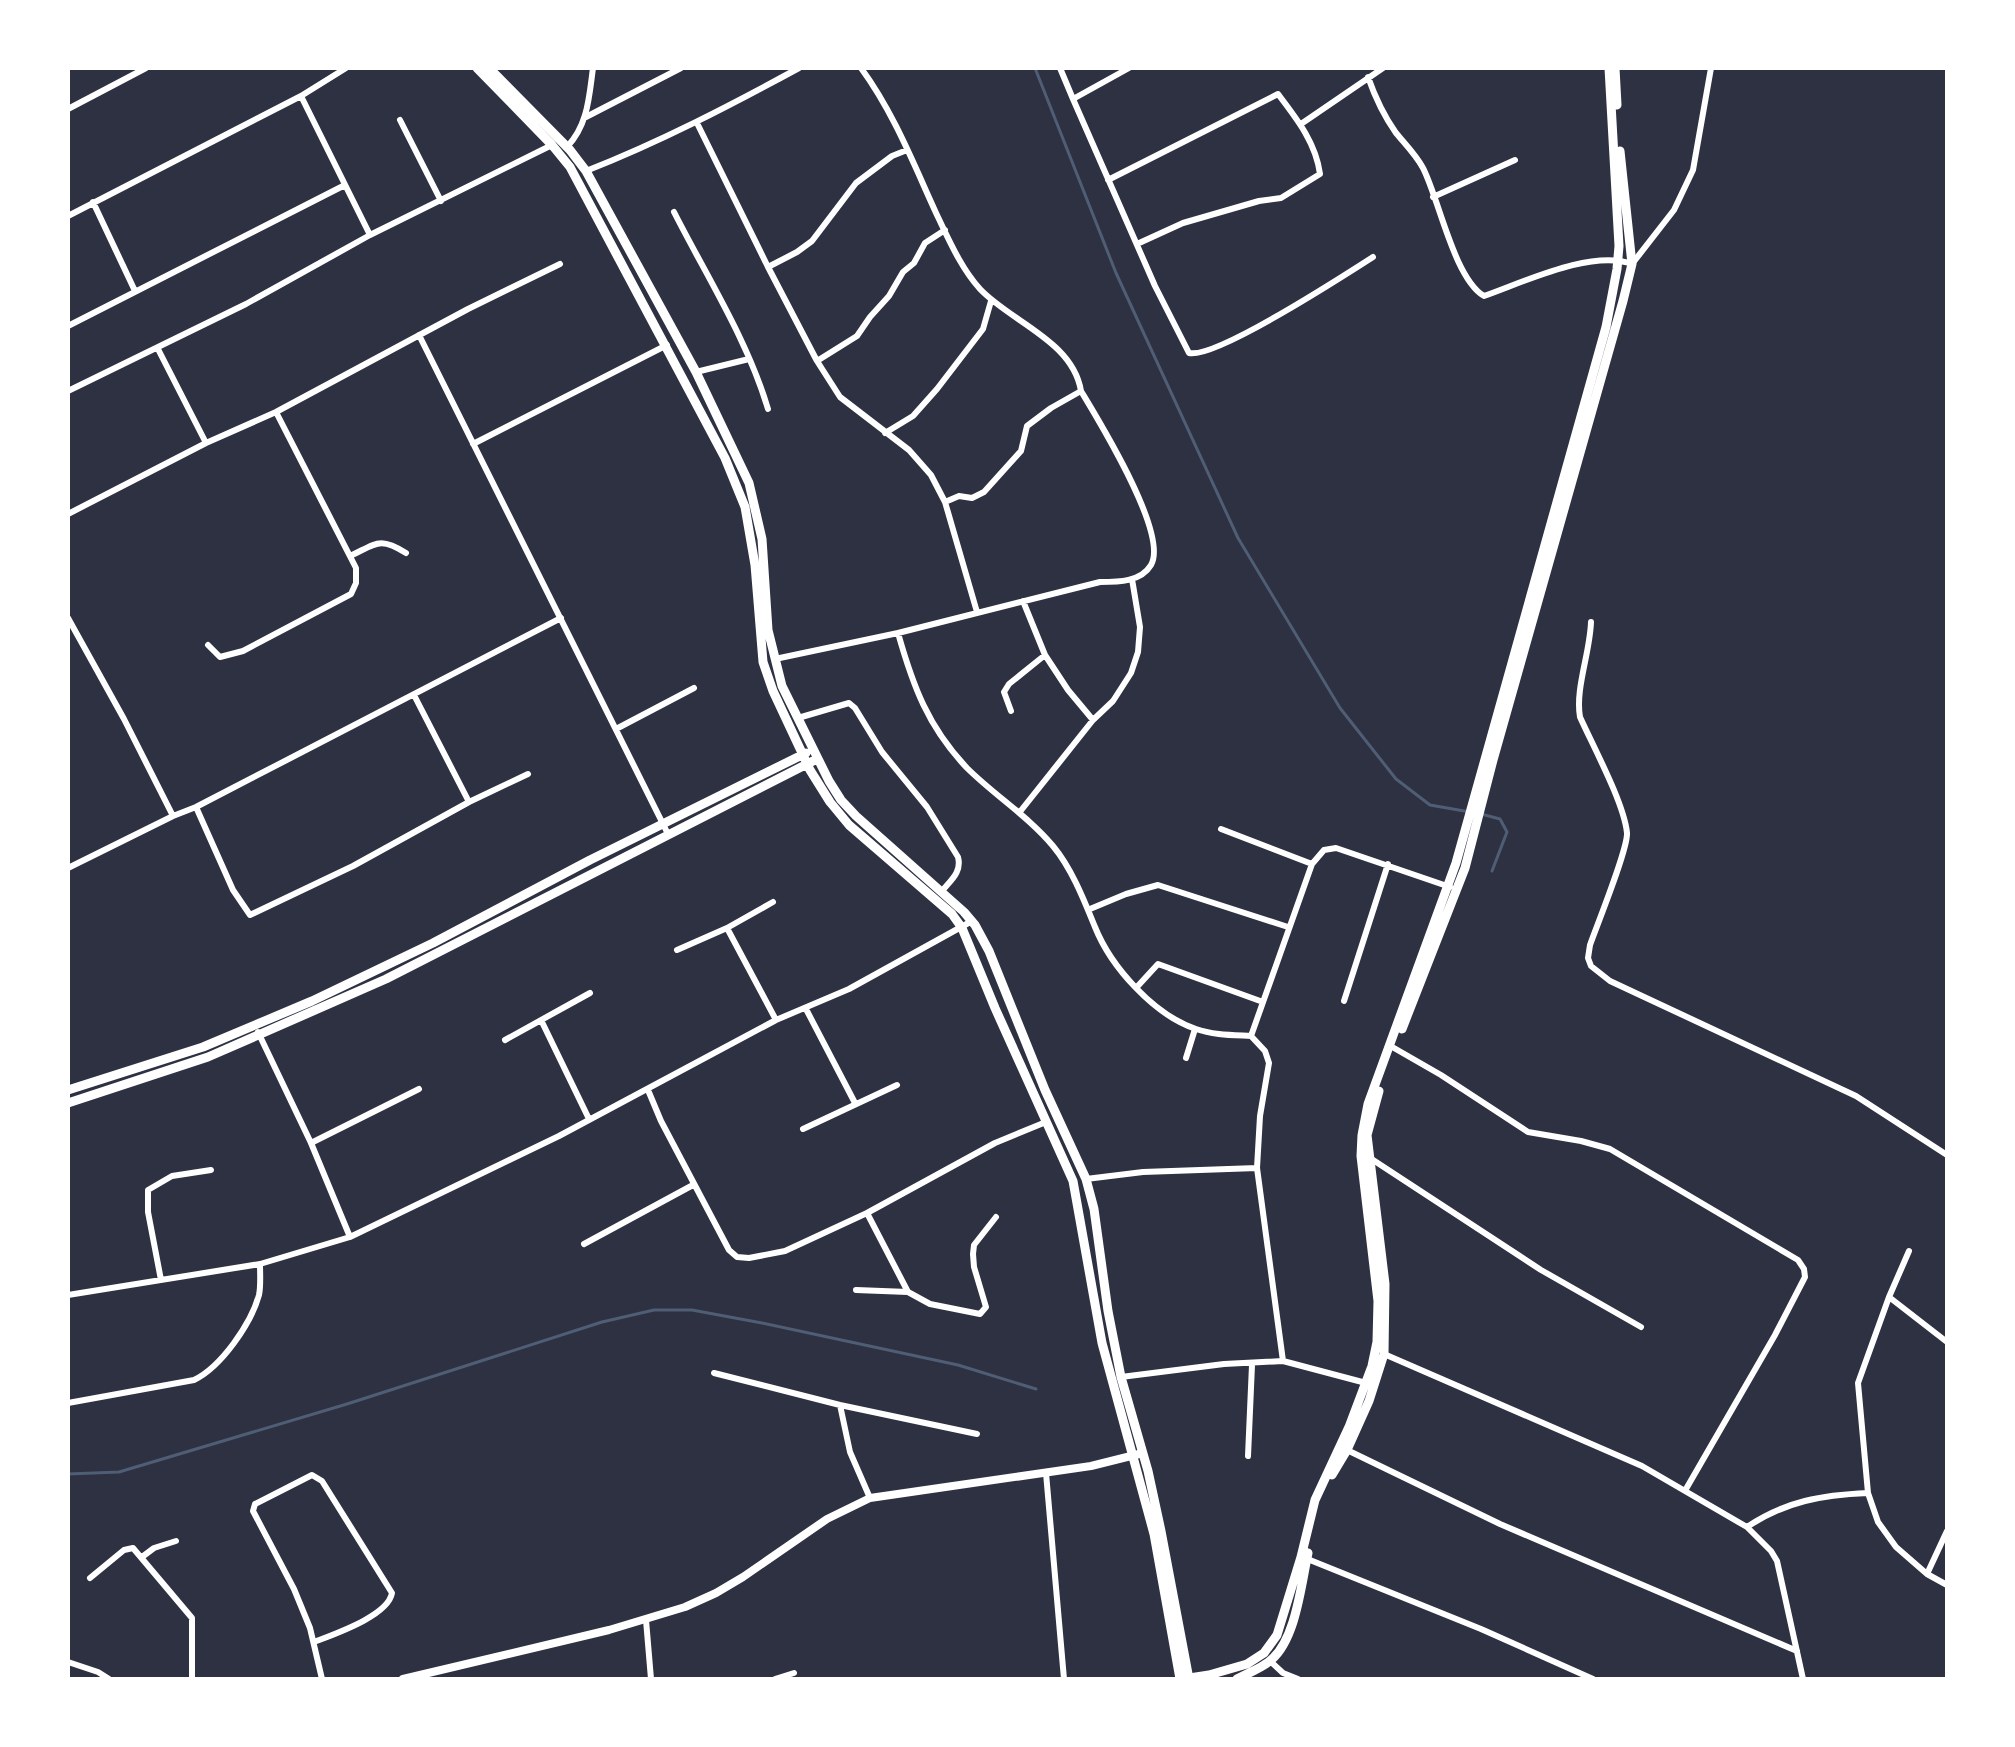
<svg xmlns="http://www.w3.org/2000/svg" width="2015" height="1747" font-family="Rubik,sans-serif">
<rect width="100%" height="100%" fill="#2d3142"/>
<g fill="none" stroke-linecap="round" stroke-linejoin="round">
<path stroke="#4f5d75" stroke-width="3" d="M1035,68L1116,273L1238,538L1340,708L1396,779L1430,805L1470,812
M1481,814L1500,819L1507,832L1492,871
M68,1474L119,1472L347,1404L602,1322L654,1310H692L762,1323L958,1365L1036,1389"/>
<path stroke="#fff" stroke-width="6" d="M1060,68L1073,99
M1129,68L1073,99L1155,286L1189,353C1215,359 1345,275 1373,257
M1368,77C1375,97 1384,116 1396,133C1405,144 1416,155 1423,168C1439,199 1454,278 1484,296C1524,282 1592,249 1632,264L1674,210L1693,170L1711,68
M301,96L370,235
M68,109L146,68
M586,117L681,68
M400,120L441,201
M697,123L768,267L817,361L840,397L909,450L931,475L945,502L977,612
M1301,124L1383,68
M567,147C588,125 589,97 593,68
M586,171C660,142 729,106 799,68
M1108,180L1278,94C1297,119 1316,143 1320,174L1281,198L1259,201L1183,223L1137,244
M1433,197L1515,160
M93,202L135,291
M674,212C707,277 747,339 768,409
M68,216L301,96L346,68
M768,267L797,252L812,241L856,183L892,156L907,150
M68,326L345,185
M419,335L668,834
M158,349L206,443
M817,361L857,336L870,317L889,296L903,272L914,263L925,243L945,230
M696,372L749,359
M68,391L246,304L370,235L552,145
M885,433L913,416L937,389L983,329L991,301
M473,444L667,345
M945,502L959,496L972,498L984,492L1021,451L1027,426L1051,408L1081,391
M68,514L206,443L276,412L468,309L560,264
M350,556C376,544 379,536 406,553
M1023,601L1045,655L1068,690L1093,720
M68,618L124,719L173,816
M1591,622C1590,653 1575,689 1580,717C1593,746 1624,803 1627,833C1628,849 1597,925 1590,945L1588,958L1591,966L1610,981L1856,1096L1947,1155
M898,633C913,686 928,727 967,768C994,795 1028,816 1053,846C1072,869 1084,900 1095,927C1111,967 1154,1015 1196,1029C1213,1035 1233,1035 1251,1036
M208,645L220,657L243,651L351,594L356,583V568L276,412
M775,659L898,633L1100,582C1118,582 1141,582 1151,565C1169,534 1099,421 1081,391C1073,341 1011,322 980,289C961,268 949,240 937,215C914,165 894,113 861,68
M414,695L469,802L528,774
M1011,711L1004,692L1009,684L1045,655
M798,718L849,703L855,708L882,752L927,807L958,857C962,872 951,880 942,891
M616,729L694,688
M196,807L233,890L250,915L353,866L469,802
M1019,813L1093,720L1113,701L1131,673L1138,652L1140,627L1132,579
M1221,829L1312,864
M68,868L173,816L196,807L561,618
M1090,909L1126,894L1158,885L1288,927
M727,928L776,1020
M677,950L727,928L773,902
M1136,988L1158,964L1263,1002
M1344,1001L1388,864
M806,1009L855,1103
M542,1022L589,1119
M258,1032L311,1143L350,1237
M505,1040L590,993
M1394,1048L1441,1075L1528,1132L1581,1141L1610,1149L1798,1260L1804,1269L1805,1277L1775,1335L1686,1489
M1186,1058L1195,1029
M648,1090L661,1121L729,1250L737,1257L749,1258L785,1251L867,1213L995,1143L1046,1122
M803,1129L897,1085
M311,1143L419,1089
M1370,1158L1541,1270L1641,1327
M1086,1179L1143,1172L1257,1168
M867,1213L908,1292L930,1304L980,1314L986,1307L974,1267L973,1254L974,1245L996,1217
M584,1244L693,1185
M1909,1251L1889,1297L1858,1383L1868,1493L1878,1522L1896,1547L1927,1574L1947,1585
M161,1280L148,1212V1190L172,1176L211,1170
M856,1290L908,1292
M68,1295L260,1264L350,1237L559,1136L776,1020L849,989L972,921
M1889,1297L1947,1342
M1384,1354L1642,1466L1747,1527L1771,1551L1777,1561L1803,1679
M1283,1361L1257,1168L1260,1116L1269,1063L1265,1051L1251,1036L1312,864L1324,850L1336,848L1450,887
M714,1373L840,1405L977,1434
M1121,1377L1224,1364L1283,1361L1366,1383
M68,1403L194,1380C221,1367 251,1324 259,1295C261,1286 260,1274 260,1264
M840,1405L850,1452L870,1498
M1347,1450L1500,1524L1797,1651
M1248,1456L1252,1365
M1046,1473L1064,1679
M1747,1527C1786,1501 1822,1495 1868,1493
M142,1557L154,1548L176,1541
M1305,1558L1481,1629L1593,1679
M1927,1574L1947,1531
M90,1578L124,1550L133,1548L192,1618V1679
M646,1620L651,1679
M314,1642C334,1634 388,1616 392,1593L322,1481L312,1475L255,1504L253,1511L294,1589L310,1628L322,1679
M1270,1661L1283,1673L1298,1679
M68,1662L98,1672L109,1679
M775,1679L794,1673"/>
<path stroke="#fff" stroke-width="8" d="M403,1679L609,1630L685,1607L716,1593L743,1577L827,1519L870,1498L1091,1466L1139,1454"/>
<path stroke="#fff" stroke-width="9" d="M477,68L552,145L570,167L725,458L745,507L755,565L763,662L773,691L810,770L830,802L849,825L952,914L962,928L995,1008L1073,1181L1102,1343L1154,1534L1180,1679
M489,68L570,150L586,171L696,372L749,483L762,539L768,630L782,686L829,781L841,800L856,816L964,912L975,925L989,951L1045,1090L1086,1179L1094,1209L1108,1311L1121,1377L1148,1471L1161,1531L1189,1679
M1615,68L1617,105
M1402,1029L1465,868L1493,760L1623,301L1632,264L1620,151
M68,1090L203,1047L312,1001L433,943L590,860L806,753
M68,1103L208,1057L386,979L813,761
M1332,1475L1347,1450L1369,1401L1384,1354L1385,1284L1367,1135L1379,1091
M1183,1679L1209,1675L1247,1664L1264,1653L1277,1635L1301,1557L1315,1500L1349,1427L1372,1366L1377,1342L1378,1301L1361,1156L1362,1135L1368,1104L1456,863L1606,327L1617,269L1619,246L1609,68
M1237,1679C1248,1673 1262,1668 1271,1660C1296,1639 1301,1585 1308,1553"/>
</g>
<rect width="2015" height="1747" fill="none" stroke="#ffffff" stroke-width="140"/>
</svg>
